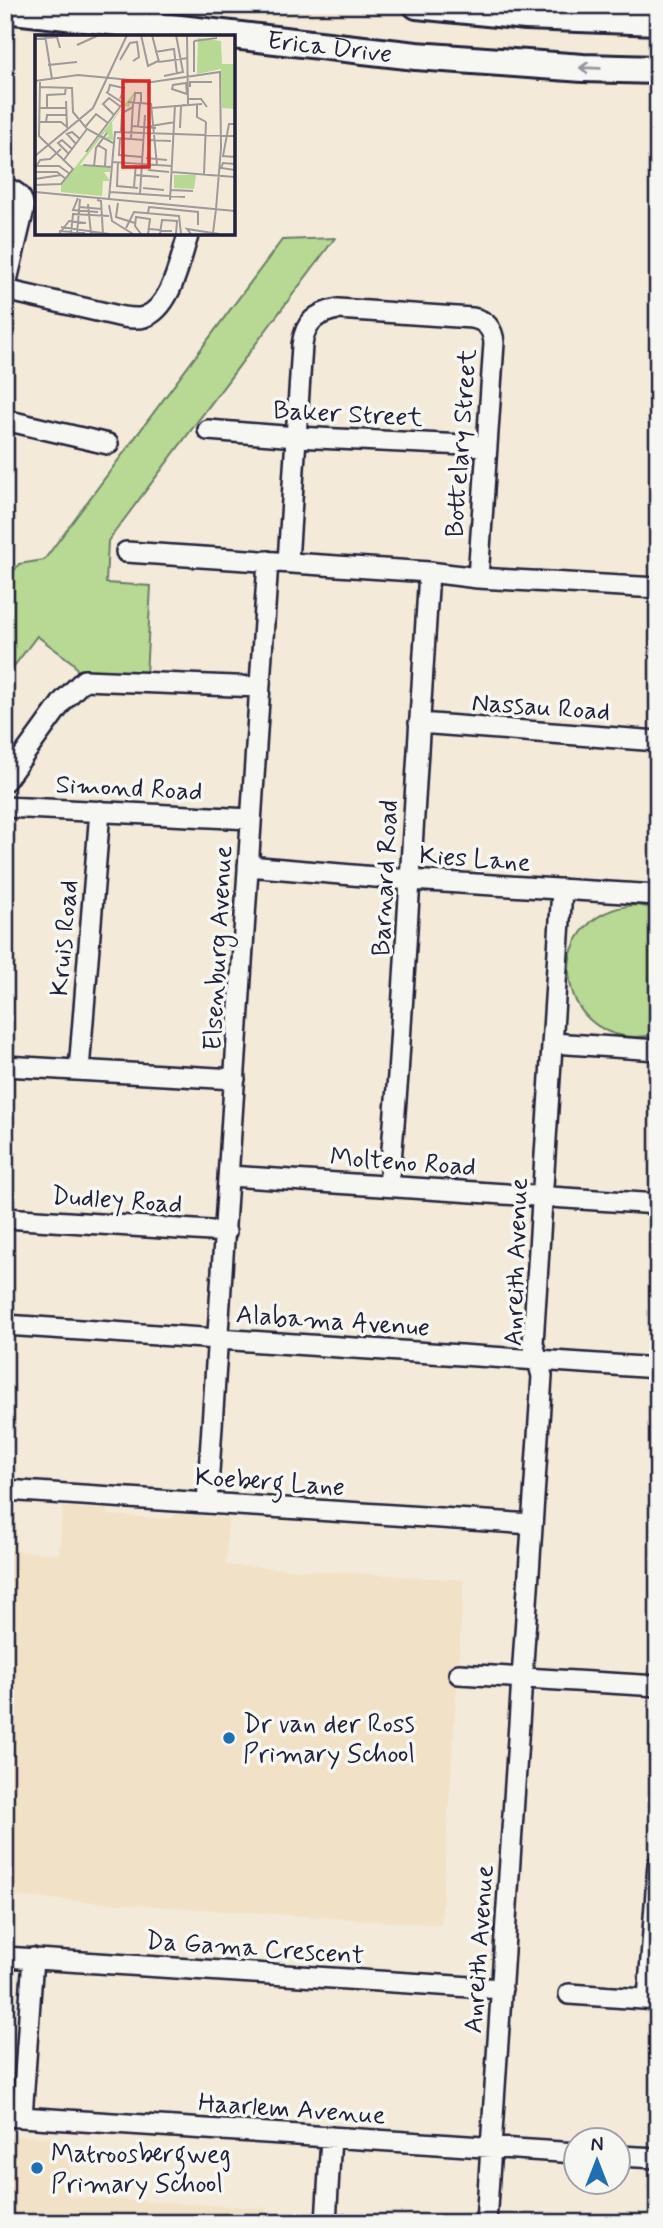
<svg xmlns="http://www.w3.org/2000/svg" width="663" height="2228" font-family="Mynerve,sans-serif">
<rect width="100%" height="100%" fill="#f3ead9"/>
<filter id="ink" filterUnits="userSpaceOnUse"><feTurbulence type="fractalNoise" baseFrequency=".0143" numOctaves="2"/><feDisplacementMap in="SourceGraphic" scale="14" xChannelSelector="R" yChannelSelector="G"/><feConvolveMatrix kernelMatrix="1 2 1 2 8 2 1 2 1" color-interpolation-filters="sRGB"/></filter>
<g filter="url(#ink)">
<path fill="#f1e2c7" d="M63,1507L106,1510L109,1515L170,1519L175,1514L228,1518L226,1565L464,1580L441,1925L5,1896V1550L59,1554Z
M5,2135L71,2139L69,2197L266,2208L265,2223H5Z"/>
<path fill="#b7d993" stroke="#6c7e67" stroke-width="2" d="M335,238L108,541L106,583L151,586L146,675L79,673L73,663L37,636L5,678V583L19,564L44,560L282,240Z
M636,905L658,909V1034C557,1059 532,914 636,905Z"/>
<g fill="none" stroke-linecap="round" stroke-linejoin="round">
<g stroke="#22223b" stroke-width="24">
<path id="minor" d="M5,188C17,191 23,197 24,209L5,289
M5,290L123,317C130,318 138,319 144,317C172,308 180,258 189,233
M5,420L108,444
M208,430L296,437L486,446
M126,552L429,572L478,578L658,588
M288,562L302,345C305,322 316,313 338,309L472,318C486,320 493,329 494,343L478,578
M419,723L658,741
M5,781L63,701L84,680L259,687
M5,807L251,819
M248,866L410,880L658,895
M553,1043L658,1050
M5,1066L235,1079
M79,1070L100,811
M229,1176L658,1204
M389,1186L398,1075L429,572
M5,1218L226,1232
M5,1325L658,1368
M5,1490L532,1524
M207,1503L268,561
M459,1674L658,1686
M5,1957L502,1989
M569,1994L658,2000
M648,1999L658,1864
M5,2116L576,2153
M22,2117L33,1958
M618,2156L658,2158
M326,2223L331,2137
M486,2223L542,1376L533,1343L562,889"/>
</g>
<g stroke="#22223b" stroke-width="32">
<g id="secondary">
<path d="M417,5L526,16L658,21"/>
<path id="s1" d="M5,9L416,56L583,68L658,70"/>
</g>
</g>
<use href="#minor" stroke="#f6f6f2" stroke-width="19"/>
<use href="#secondary" stroke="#f6f6f2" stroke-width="26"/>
</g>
<defs><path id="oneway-shaft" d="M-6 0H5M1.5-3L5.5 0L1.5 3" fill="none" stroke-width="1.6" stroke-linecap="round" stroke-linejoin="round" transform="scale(1.75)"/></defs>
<use stroke="#9797a0" href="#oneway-shaft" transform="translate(590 68) rotate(-178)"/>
</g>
<g fill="#1f6fb2" stroke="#f6f6f2" stroke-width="2.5">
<circle cx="229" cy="1738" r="7"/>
<circle cx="37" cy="2168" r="7"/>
</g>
<g text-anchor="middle" stroke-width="7" stroke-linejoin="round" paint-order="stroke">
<g font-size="26" fill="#22223b" stroke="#f6f6f2">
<text dy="9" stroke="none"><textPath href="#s1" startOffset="327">Erica Drive</textPath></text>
<text transform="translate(348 413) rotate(3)" y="9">Baker Street</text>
<text transform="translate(460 443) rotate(-86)" y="9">Bottelary Street</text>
<text transform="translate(541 706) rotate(4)" y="9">Nassau Road</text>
<text transform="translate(129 787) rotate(3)" y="9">Simond Road</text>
<text transform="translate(475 858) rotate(4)" y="9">Kies Lane</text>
<text transform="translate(384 878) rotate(-87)" y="9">Barnard Road</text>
<text transform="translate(63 938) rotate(-85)" y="9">Kruis Road</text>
<text transform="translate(217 948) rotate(-87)" y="9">Elsenburg Avenue</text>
<text transform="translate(403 1161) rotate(4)" y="9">Molteno Road</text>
<text transform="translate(117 1199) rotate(4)" y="9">Dudley Road</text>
<text transform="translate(515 1262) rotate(-88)" y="9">Anreith Avenue</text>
<text transform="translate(333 1320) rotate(4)" y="9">Alabama Avenue</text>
<text transform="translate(270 1481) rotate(4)" y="9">Koeberg Lane</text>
<text transform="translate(255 1947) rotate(4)" y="9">Da Gama Crescent</text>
<text transform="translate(478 1949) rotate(-86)" y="9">Anreith Avenue</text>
<text transform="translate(292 2108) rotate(4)" y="9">Haarlem Avenue</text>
</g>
<g font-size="26" fill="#22223b" stroke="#f6f6f2" text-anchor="start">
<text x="243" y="1732">Dr van der Ross<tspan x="243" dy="30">Primary School</tspan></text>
<text x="51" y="2162">Matroosbergweg<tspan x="51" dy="30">Primary School</tspan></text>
</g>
</g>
<g transform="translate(35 35)">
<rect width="200" height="200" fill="#f3ead9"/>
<path d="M163,3L186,6L187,29H199V74L187,73L186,34L162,39ZM101,55L94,72L89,71L77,87L78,105L70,104L74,100L70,97L45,130L75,132V137H69L75,146H68L67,161L26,157V150ZM139,140H161L159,154L139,153Z" fill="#b7d993"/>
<path fill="none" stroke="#9f9a9a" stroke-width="2" d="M10,0L17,44M106,0L113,31L123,26M117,0L124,27L153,23M152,0L153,69M0,4L22,2L25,13M159,6V37M159,6L182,3M42,10L64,0M120,17L139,14L142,39M85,25L95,8L102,7L104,22L98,26M13,30L42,27M129,41L148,37L141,0M0,46L43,40L117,47L185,37L186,113L181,174M151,48L152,59L137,54L138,50ZM5,52L37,53L38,77L52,94L78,108M155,52V47H177M73,57L75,50L89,53L85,64M153,64H166L172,72M93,67L116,69L122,130M99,68L100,58H106V68M162,69V82L171,87M5,73H31M12,73V60L30,59L31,52M116,73L167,69M79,80L68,69L74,63L86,72M5,87H26L32,92L31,66M11,87L12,80H31M200,89H194L188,121L200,122M51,91L61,79L73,88M97,91L121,93M116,91L140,87M103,92L105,68M145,93L146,71L150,70M86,97L87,78L98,72M82,103L109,105M85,103L84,120L107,122M96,104L98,68M41,109L32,99L37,97L45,104M63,110L71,115L70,131M51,117L88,68L71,57M34,119L23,108L27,105L37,114M0,121L58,73L92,0M111,123L132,125M113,123L115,105L136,106M28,126L52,94M77,127L137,131M83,127L82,151L103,153M200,129L188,128L186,133L200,135M48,130L76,132M2,131H24L35,139M59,131L61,113L72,98M0,134L5,125L15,124L26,114M113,135L134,137M0,137H22L31,144M137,137L200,142M169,139L171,87M100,140L124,142M0,144L26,140M0,150L26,149L38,134L4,101L5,47M99,152L101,128M108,153L129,155M136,155L158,156M0,157L200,176M75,157L150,162M105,159L110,80M43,163L38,175L63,177M74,163L80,97L200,101M62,165L66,166L68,199M135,165L140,70M83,168L81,182L100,188M53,169L56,199M74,170L77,186L98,199M44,172L67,174M134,174L163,177V190M113,178L114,172L134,174M26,192L74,199M91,193L99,177L144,181L146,199M114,194L137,196M24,196L50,198M178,198L181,174M24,199L34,186L51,188M36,199L38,179L74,181M42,199L45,164M106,199L100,191L101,182L115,184L113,199M125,199L127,185L142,186L141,199M156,199L152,194L184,199"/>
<path fill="#d62828" fill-opacity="0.15" stroke="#d62828" stroke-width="3.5" d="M88,46H114V132H88Z"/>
<rect width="200" height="200" fill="none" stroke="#22223b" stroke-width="3.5"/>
</g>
<rect width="663" height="2228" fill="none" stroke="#f6f6f2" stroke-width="28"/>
<rect x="14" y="14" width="635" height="2200" fill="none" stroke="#22223b" stroke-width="2.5" filter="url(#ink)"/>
<g transform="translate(597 2161)"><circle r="33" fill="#f6f6f2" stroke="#a1a1a9" stroke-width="2"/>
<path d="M0-5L12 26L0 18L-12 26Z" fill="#1f6fb2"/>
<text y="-10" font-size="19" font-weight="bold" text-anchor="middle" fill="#22223b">N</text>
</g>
</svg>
